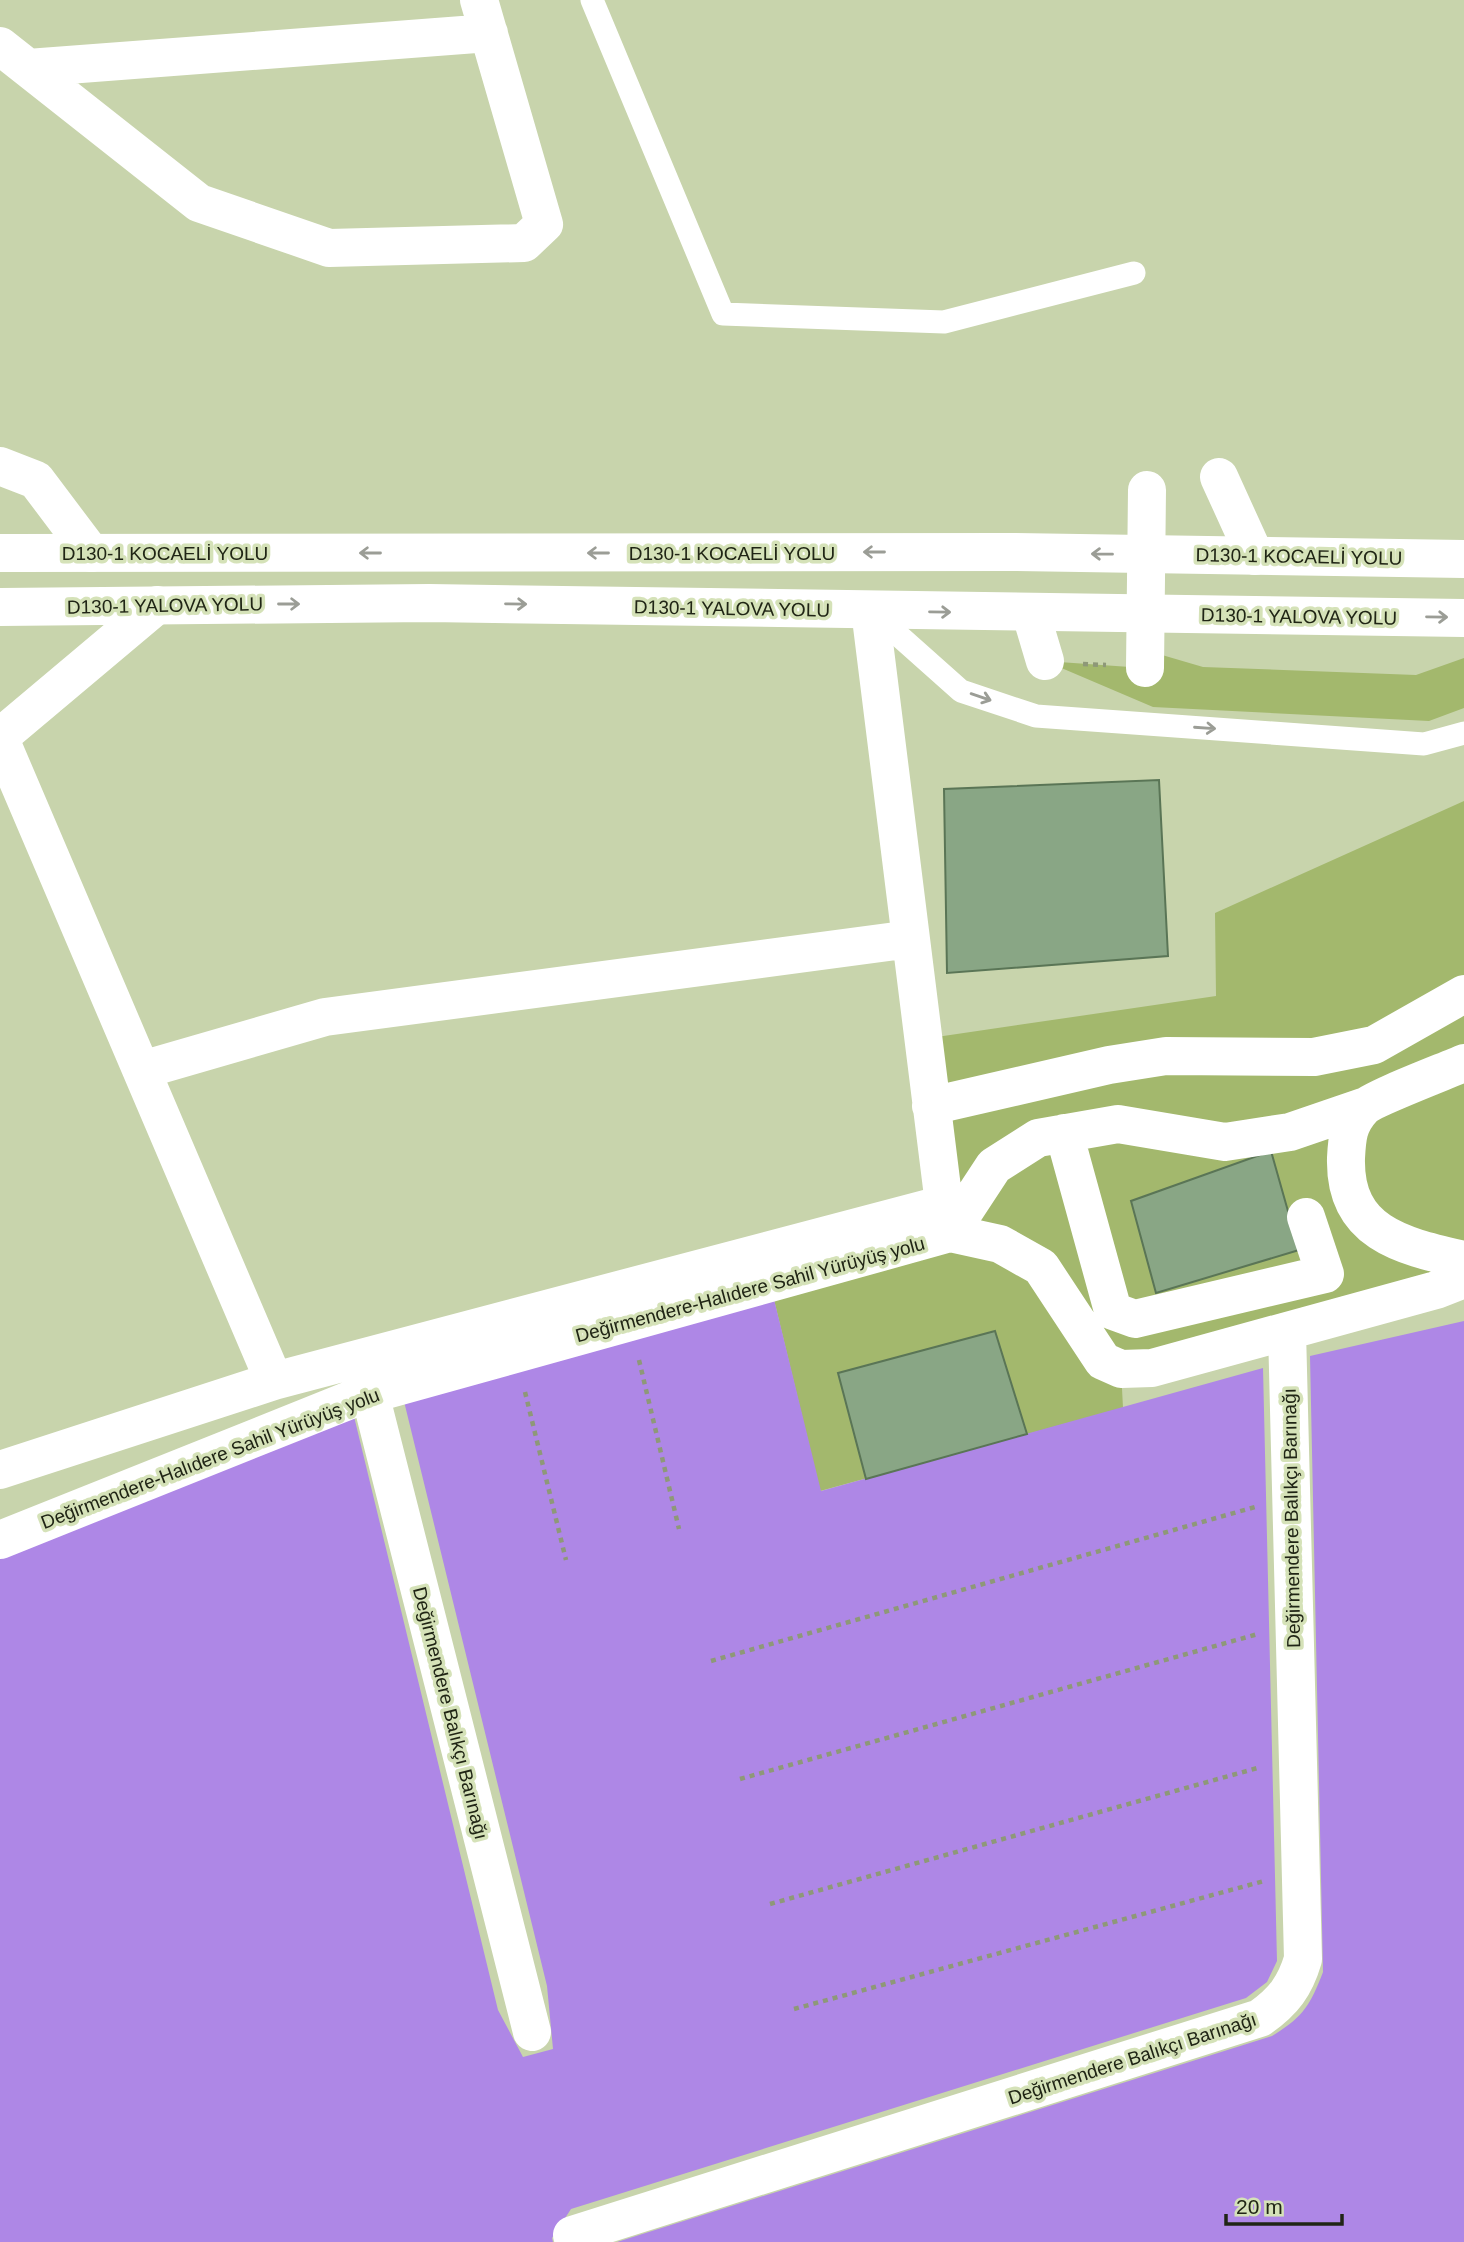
<svg xmlns="http://www.w3.org/2000/svg" width="1464" height="2242" font-family="Helvetica,sans-serif">
<rect width="100%" height="100%" fill="#c8d4ac"/>
<path fill="#a3b86d" d="M1145,650L1203,667L1416,675L1464,658V708L1429,721L1153,707L1045,661L1144,668Z
M1464,801V1279L1121,1369L1123,1408L820,1491L770,1283L950,1233L923,1039L1216,996L1215,913Z"/>
<path fill="#ae87e6" d="M770,1283L821,1491L1263,1368L1277,1961L1267,1982L1246,1998L571,2209L552,2238L553,2242H0V1541L350,1400L498,2010L523,2057L553,2049L547,1986L400,1385Z
M1464,1321V2242H617L1272,2036C1303,2017 1310,2006 1323,1972L1310,1356Z"/>
<path fill="#89a685" stroke="#5a7556" stroke-width="2" d="M1159,780L1168,956L947,973L944,789Z
M1271,1151L1299,1250L1156,1293L1131,1201Z
M995,1331L1027,1434L866,1479L838,1373Z"/>
<g fill="none" stroke-linecap="round" stroke-linejoin="round">
<path stroke="#8e9878" stroke-width="4.5" stroke-dasharray="5 5" stroke-linecap="butt" d="M1083,664L1106,665
M639,1360L679,1529
M525,1392L566,1560
M711,1661L1255,1507
M740,1779L1258,1634
M770,1904L1261,1767
M794,2009L1264,1881"/>
<path stroke="#fff" stroke-width="23" d="M592,0L723,314L944,322L1134,273
M870,610L961,691L1036,716L1424,744L1464,733"/>
<path stroke="#fff" stroke-width="38" d="M0,46L199,203L329,248L524,243L544,224L479,0
M28,68L489,33
M0,466L36,480L91,553
M1219,477L1255,556
M1031,614L1045,661
M1145,668L1147,490
M0,739L274,1381
M1464,1063C1446,1071 1371,1099 1362,1109C1348,1124 1347,1138 1346,1158C1344,1234 1403,1246 1464,1260
M142,1070L325,1017L911,939
M931,1106L1109,1065L1166,1056L1314,1057L1374,1045L1464,994
M1064,1133L1113,1311L1135,1319L1325,1274L1306,1217
M950,1233L994,1166L1038,1138L1118,1124L1225,1142L1290,1132L1363,1107
M370,1394L532,2032
M0,1470L274,1381L944,1204L870,610
M0,1540L350,1400L950,1233L1000,1244L1041,1267L1103,1361L1121,1369L1152,1368L1436,1290L1464,1279
M572,2235L1260,2018C1284,2001 1295,1986 1303,1959L1287,1331"/>
<path stroke="#fff" stroke-width="38" d="M0,737L157,605"/>
<path stroke="#fff" stroke-width="38" d="M0,553L1015,552L1464,559
M0,607L429,603L1464,618"/>
</g>
<defs><path id="oneway-shaft" d="M-6 0H5M1.5-3L5.5 0L1.5 3" fill="none" stroke-width="1.6" stroke-linecap="round" stroke-linejoin="round" transform="scale(1.75)"/></defs>
<g stroke="#9b9d96">
<use href="#oneway-shaft" transform="translate(874 552) rotate(180)"/>
<use href="#oneway-shaft" transform="translate(370 553) rotate(180)"/>
<use href="#oneway-shaft" transform="translate(598 553) rotate(180)"/>
<use href="#oneway-shaft" transform="translate(1102 554) rotate(-179)"/>
<use href="#oneway-shaft" transform="translate(289 604)"/>
<use href="#oneway-shaft" transform="translate(516 604) rotate(1)"/>
<use href="#oneway-shaft" transform="translate(940 612) rotate(1)"/>
<use href="#oneway-shaft" transform="translate(1437 617) rotate(1)"/>
<use href="#oneway-shaft" transform="translate(981 697) rotate(19)"/>
<use href="#oneway-shaft" transform="translate(1205 728) rotate(4)"/>
</g>
<g text-anchor="middle" stroke-width="7" stroke-linejoin="round" paint-order="stroke">
<g font-size="19" fill="#202515" stroke="#d5e2b8">
<text x="165" y="560">D130-1 KOCAELİ YOLU</text>
<text x="732" y="560">D130-1 KOCAELİ YOLU</text>
<text transform="translate(1299 556) rotate(1)" y="7">D130-1 KOCAELİ YOLU</text>
<text transform="translate(165 605) rotate(-1)" y="7">D130-1 YALOVA YOLU</text>
<text transform="translate(732 608) rotate(1)" y="7">D130-1 YALOVA YOLU</text>
<text transform="translate(1299 616) rotate(1)" y="7">D130-1 YALOVA YOLU</text>
<text transform="translate(750 1289) rotate(-15)" y="7">Değirmendere-Halıdere Sahil Yürüyüş yolu</text>
<text transform="translate(210 1458) rotate(-21)" y="7">Değirmendere-Halıdere Sahil Yürüyüş yolu</text>
<text transform="translate(1291 1518) rotate(-91)" y="7">Değirmendere Balıkçı Barınağı</text>
<text transform="translate(451 1713) rotate(76)" y="7">Değirmendere Balıkçı Barınağı</text>
<text transform="translate(1132 2058) rotate(-18)" y="7">Değirmendere Balıkçı Barınağı</text>
</g>
</g>
<path d="M1226 2214v10h116v-10" fill="none" stroke="#202515" stroke-width="3.5"/>
<text x="1236" y="2214" font-size="21" fill="#202515" stroke="#d5e2b8" stroke-width="5" paint-order="stroke">20 m</text>
</svg>
